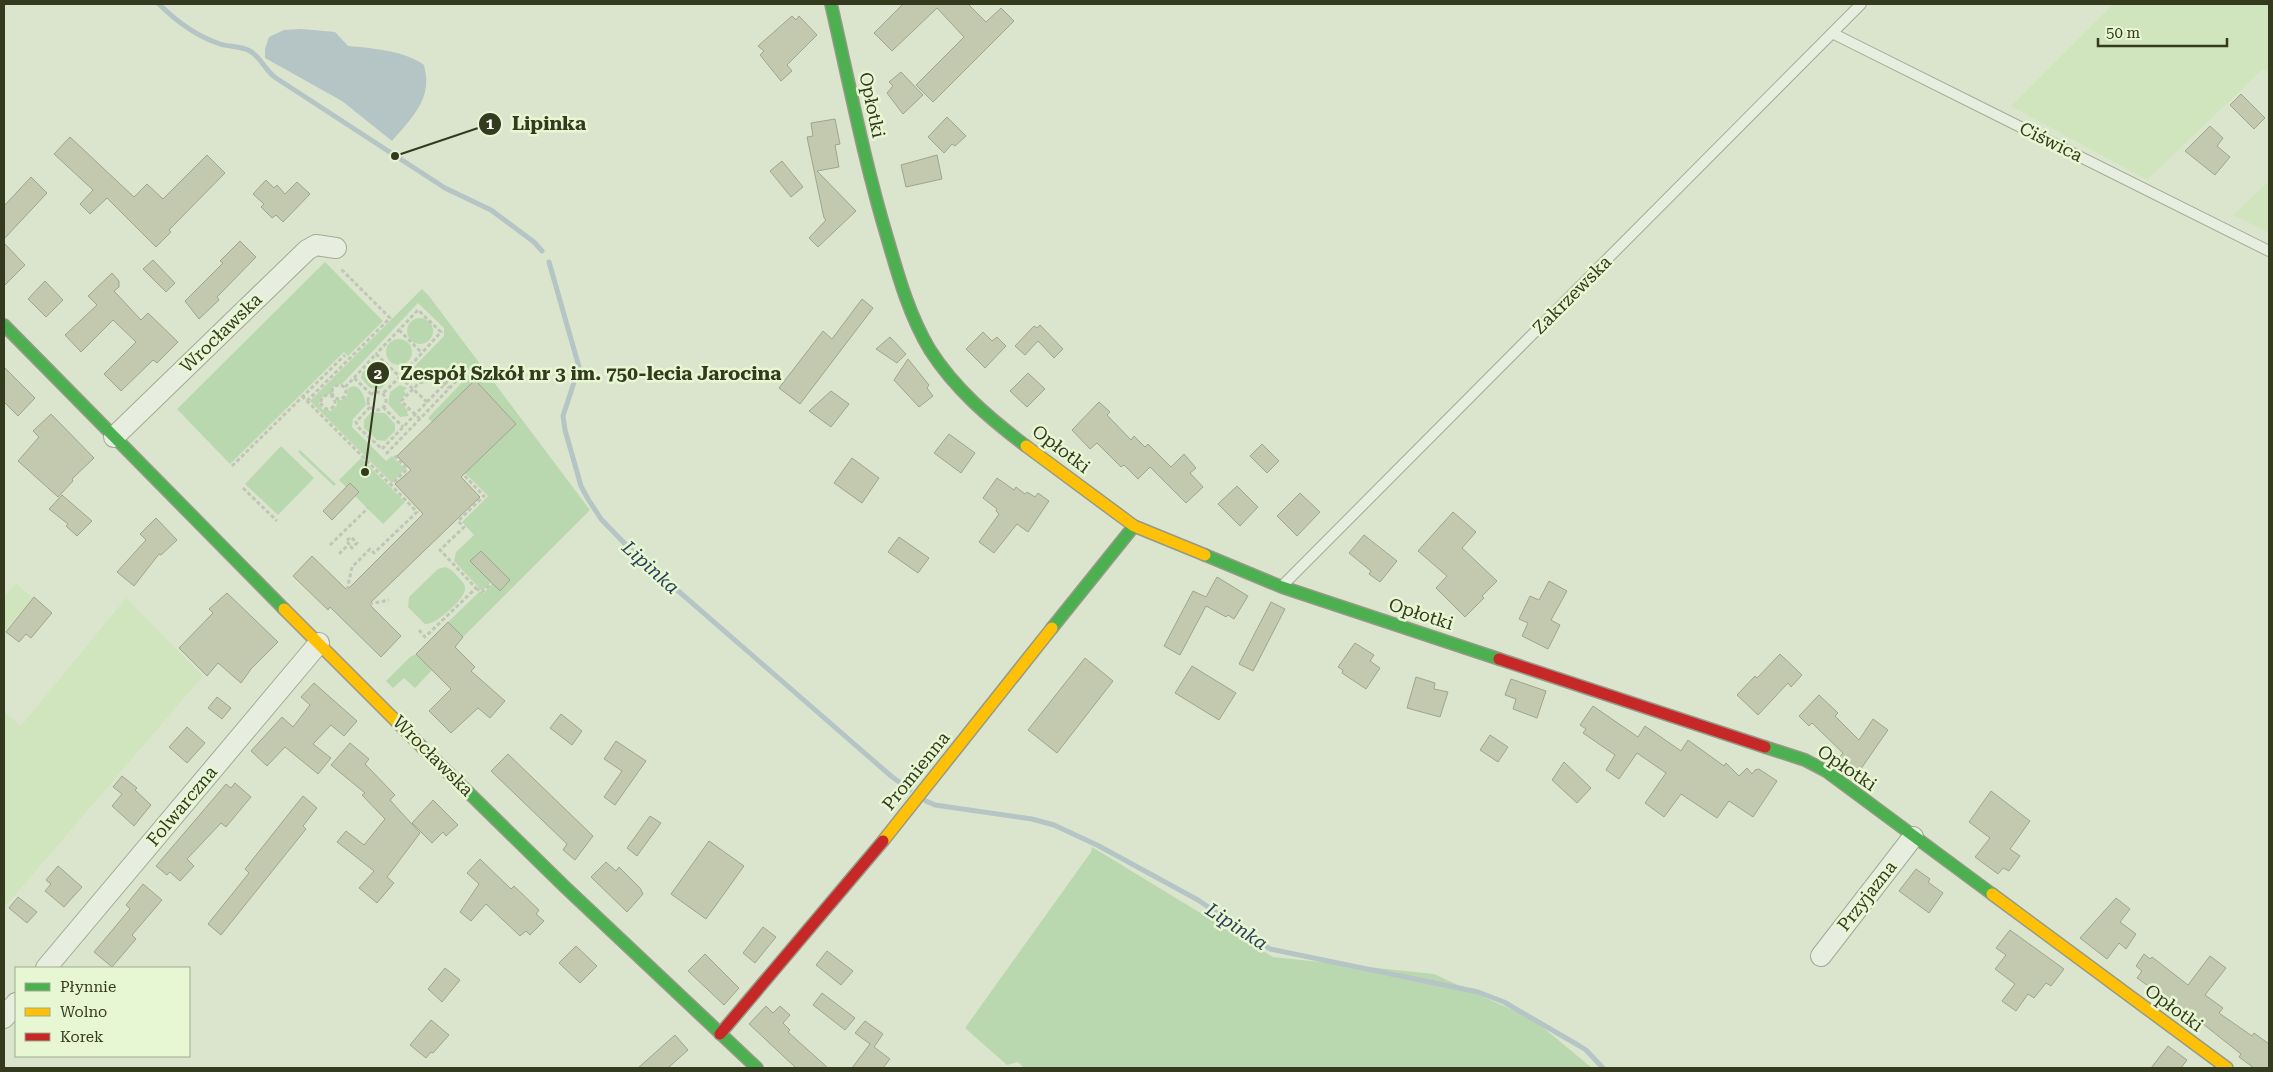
<svg xmlns="http://www.w3.org/2000/svg" width="2273" height="1072" font-family="'Roboto Serif',serif">
<rect width="100%" height="100%" fill="#dbe5cd"/>
<path fill="#d0e5bd" d="M2113,4H2269V74L2263,69L2147,180L2011,106Z
M2269,181V233L2233,215Z
M16,583L33,598L4,631V597Z
M126,598L203,676L4,908V712L21,726Z"/>
<path fill="#bad8af" d="M325,262L383,321L348,356L344,352L230,464L177,409Z
M422,289L429,296L590,510L463,637L448,622L480,591L483,594L492,584L500,591L510,580L481,551L471,561L491,582L482,591L454,561L456,552L474,535L462,522L488,496L465,473L516,424L475,381L432,422L428,418L471,373L461,362L446,377L443,375L418,382L415,380L413,382L410,379V371L444,336V328L418,303L342,384L334,386L331,394L324,395L319,403L322,409L331,411L337,405V400H342L347,396L348,388L354,386C363,389 364,397 366,405L353,419L352,427L386,461L392,456L405,469L392,483L310,401Z
M407 331a13 13 0 1 1 26 0a13 13 0 1 1-26 0Z
M386 352a13 13 0 1 1 26 0a13 13 0 1 1-26 0Z
M373,362L381,363L391,377L381,389L370,388L361,378L362,373Z
M400,385L407,388L404,391L406,394L399,401L408,411L407,413L409,416L400,417L388,404L390,392Z
M371,412L385,413L395,424V431L385,441L377,440L364,428V420Z
M281,446L314,478L278,515L245,484Z
M300,450L336,484L334,486L298,452Z
M361,458L405,502L383,524L339,480Z
M445,567C451,569 454,572 458,577C461,580 466,584 465,590C464,599 435,626 425,624L408,607L409,597L438,569Z
M416,654L432,670L415,688L404,678L393,688L386,681L410,657Z
M1092,847L1273,957L1434,974L1534,1020L1592,1068H1024L1018,1062L1007,1065L965,1028L1091,852Z"/>
<path fill="#b5c4c5" d="M301,29L335,32L348,46C371,48 406,51 424,65C425,71 427,78 426,84C426,105 405,126 392,141L342,101L265,58V49L269,37L284,30Z"/>
<g fill="none" stroke-linecap="round" stroke-linejoin="round">
<path stroke="#b5c4c5" stroke-width="5" d="M159,4C176,21 196,36 220,44C229,47 241,46 250,51C261,57 265,71 276,78L445,188L491,210L534,242L542,251
M549,262L579,367L563,416L565,430L581,486L588,499L601,519L630,549L891,776L910,790
M926,801L935,805L1032,819L1054,825L1099,846L1198,900L1270,949L1478,992L1504,1002L1578,1045L1586,1050L1603,1068"/>
</g>
<path fill="#c2c9ae" stroke="#9fa58c" d="M903,4H968L986,22L1001,8L1014,21L933,102L916,85L964,37L937,8L892,51L874,33Z
M792,16L796,20L799,16L817,35L787,65L792,71L781,81L760,55L764,51L758,46Z
M901,72L923,95L903,114L887,93L893,86L889,82Z
M2241,94L2265,118L2254,129L2230,105Z
M947,117L966,136L955,146L952,144L944,153L928,137Z
M835,119L840,144L835,145L839,167L817,171L856,211L818,247L809,238L826,220L824,218L807,137L813,136L811,123Z
M2210,126L2223,138L2217,146L2230,157L2215,175L2185,151Z
M70,137L134,197L147,184L163,199L207,155L225,173L169,230L171,232L156,247L107,198L90,214L80,204L93,190L54,154Z
M937,155L942,179L906,187L901,165Z
M782,161L803,187L791,197L770,171Z
M31,177L47,193L4,239V206Z
M266,180L274,188L277,185L285,194L297,182L310,194L283,222L276,215L272,218L261,207L264,204L253,194Z
M240,241L256,257L217,297L219,300L199,319L185,301L223,263L220,261Z
M4,243L25,265L4,286Z
M153,260L175,283L166,292L143,269Z
M112,273L119,281V287L114,291L141,320L148,313L178,342L157,363L153,360L121,391L104,374L136,342L113,320L81,352L65,335L97,305L88,296Z
M45,281L63,300L46,317L28,299Z
M862,299L873,308L800,404L779,388L823,331L832,339Z
M1040,325L1063,349L1054,358L1038,341L1025,355L1015,346L1034,326L1037,328Z
M983,332L992,341L997,337L1006,346L985,368L966,349Z
M890,337L906,354L897,363L876,349Z
M908,359L929,385L927,388L933,396L919,407L894,380Z
M4,367L35,398L18,416L4,402Z
M1028,373L1045,389L1027,407L1010,391Z
M475,380L516,424L461,477L480,497L369,604L401,636L381,657L330,607L328,610L293,576L312,556L347,590L423,514L395,484L411,470L397,456Z
M831,391L849,404L831,427L809,411Z
M1099,402L1110,412L1107,415L1131,440L1134,436L1145,447L1148,444L1171,467L1184,454L1196,468L1190,473L1203,487L1186,503L1150,467L1138,479L1124,465L1121,467L1097,443L1090,449L1072,430Z
M51,414L94,458L72,479L73,481L58,497L18,461L39,437L33,431Z
M949,434L975,453L961,473L934,453Z
M1262,444L1279,461L1267,473L1250,456Z
M852,458L879,478L862,503L834,483Z
M997,478L1014,490L1016,487L1025,494L1027,492L1035,497L1038,493L1049,501L1028,532L1017,524L994,553L979,542L999,514L996,511L997,509L983,498Z
M350,483L359,492L332,520L323,511Z
M1237,486L1258,507L1240,526L1218,504Z
M1300,493L1320,512L1297,536L1277,516Z
M62,495L92,521L77,536L66,526L68,524L49,509Z
M1453,512L1476,532L1462,548L1497,581L1482,596L1484,598L1465,617L1436,588L1447,576L1418,551Z
M156,518L177,540L161,555L159,554L134,586L117,572L146,540L140,534Z
M1364,535L1397,561L1380,582L1369,574L1371,571L1349,553Z
M899,537L929,558L918,573L888,552Z
M481,551L510,580L500,591L470,561Z
M1217,577L1248,596L1234,619L1228,615L1226,617L1206,606L1180,655L1164,646L1193,591L1206,597Z
M1549,581L1567,591L1551,620L1560,625L1548,649L1522,636L1528,623L1519,619L1530,596L1539,600Z
M227,593L278,642L251,669L241,683L218,663L207,676L179,648L213,613L209,609Z
M34,597L52,613L31,638L26,634L19,642L6,632Z
M1271,602L1285,609L1253,671L1239,664Z
M448,622L463,637L455,647L475,667L471,671L505,701L490,718L478,708L451,733L429,711L451,689L416,654Z
M1355,643L1374,655L1370,661L1380,668L1366,689L1342,673L1343,670L1338,667Z
M1780,654L1802,675L1791,687L1788,683L1758,715L1737,695L1755,676L1757,678Z
M1085,658L1113,681L1057,753L1028,730Z
M1192,666L1236,693L1219,720L1175,693Z
M1416,677L1435,683L1434,689L1448,692L1440,717L1407,708Z
M1511,679L1546,691L1537,718L1513,709L1516,699L1505,695Z
M314,683L357,721L344,736L331,725L313,744L331,758L318,774L285,747L267,766L251,751L282,717L293,727L310,705L301,697Z
M1819,695L1838,713L1835,716L1859,740L1873,719L1888,730L1858,773L1838,759L1843,753L1812,723L1809,726L1799,716Z
M217,697L231,708L222,719L208,708Z
M1593,706L1638,737L1645,726L1681,751L1688,740L1724,766L1726,763L1739,776L1747,768L1752,774L1755,770L1759,769L1777,781L1753,817L1729,801L1717,818L1681,794L1664,817L1645,803L1666,773L1637,753L1619,779L1606,770L1615,755L1583,733L1586,729L1580,725Z
M561,714L582,731L572,745L550,728Z
M187,727L205,743L187,763L169,747Z
M1490,735L1508,747L1498,762L1480,750Z
M616,741L646,761L615,805L604,797L622,771L604,759Z
M350,743L369,759L365,764L395,795L390,800L420,833L387,877L394,883L377,903L359,888L374,871L337,842L346,831L364,845L385,819L362,795L365,793L331,765Z
M508,754L593,836L575,860L563,850L567,844L491,771Z
M1564,762L1591,788L1577,803L1552,780Z
M122,776L137,788L135,790L151,805L134,826L112,806L122,794L113,787Z
M235,783L251,797L226,827L221,823L187,859L194,866L180,881L170,872L167,875L156,866L226,784L231,788Z
M1991,791L2030,821L2010,849L2020,856L2009,871L2003,868L1998,874L1975,857L1990,838L1969,822Z
M303,796L317,808L303,826L306,829L221,935L208,924L249,873L245,869Z
M433,800L458,825L446,836L443,832L432,843L412,823Z
M650,816L661,823L637,856L627,848Z
M709,841L744,866L706,919L671,894Z
M480,859L511,889L514,886L539,910L536,914L544,921L530,935L526,931L520,936L486,904L471,921L460,912L479,884L467,873Z
M606,862L616,871L619,867L640,888L643,894L627,912L591,877Z
M58,866L82,887L64,907L45,891L51,884L46,880Z
M1916,869L1930,879L1928,882L1943,893L1929,913L1899,891Z
M143,884L162,900L132,935L136,939L112,967L94,952L130,909L126,905Z
M18,897L37,912L27,923L9,908Z
M2116,898L2130,909L2120,922L2136,934L2126,949L2119,943L2107,959L2080,938Z
M763,927L776,937L755,963L743,953Z
M2010,930L2064,969L2051,986L2046,983L2034,998L2028,994L2016,1011L2002,1001L2015,984L1995,969L2006,955L1996,948Z
M576,946L597,966L580,983L559,963Z
M827,951L853,971L841,985L816,965Z
M705,954L739,988L724,1005L688,971Z
M2144,954L2150,959L2152,957L2188,985L2210,956L2226,968L2205,995L2223,1008L2219,1013L2252,1036L2254,1033L2269,1044V1068H2254L2239,1057L2241,1054L2198,1020L2137,978L2142,971L2136,966Z
M445,968L460,980L442,1002L428,989Z
M822,993L855,1018L845,1030L813,1005Z
M766,1006L773,1013L780,1006L790,1015L783,1023L790,1030L788,1032L828,1068H796L749,1024Z
M431,1020L449,1035L433,1053L431,1052L426,1058L410,1045Z
M865,1021L883,1034L874,1047L890,1059L883,1068H852L870,1044L855,1033Z
M675,1035L688,1050L668,1068H638Z
M2168,1046L2187,1060L2181,1068H2151Z"/>
<g fill="none" stroke-linecap="round" stroke-linejoin="round">
<g stroke="#a3aa96" stroke-width="12">
<path id="lane" d="M1832,33L2269,251
M1284,584L1861,4"/>
</g>
<g stroke="#a3aa96" stroke-width="22">
<path id="street" d="M114,437L307,250L316,245L336,248
M1821,956L1913,837
M46,968L319,643
M4,1018L16,1003"/>
</g>
<g stroke="#949a86" stroke-width="14">
<path id="fast" d="M831,4C849,82 864,160 887,237C898,275 909,315 930,350C955,389 989,418 1026,446
M4,325L284,609
M1205,555L1282,587L1499,659
M1052,628L1134,526
M1765,747L1805,760L1826,771L1992,894
M423,748L565,887L757,1068"/>
</g>
<g stroke="#949a86" stroke-width="14">
<path id="slow" d="M1026,446L1134,526L1205,555
M284,609L423,748
M883,841L1052,628
M1992,894L2227,1068"/>
</g>
<g stroke="#949a86" stroke-width="14">
<path id="jam" d="M1499,659L1765,747
M720,1034L883,841"/>
</g>
<path stroke="#c0c6b6" stroke-width="3" stroke-dasharray="4 2.5" stroke-linecap="butt" d="M399,330L422,353
M354,378L376,354L400,377L382,394
M332 392a7 7 0 1 1 14 0a7 7 0 1 1-14 0Z
M345,387L354,378L371,394
M368 401a9 9 0 1 1 18 0a9 9 0 1 1-18 0Z
M321 402a7 7 0 1 1 14 0a7 7 0 1 1-14 0Z
M302,396L391,485
M307,401L390,318L341,269
M427,402L461,367
M370,407L356,422L358,427L382,449L427,402L400,377L441,332L418,310L376,354
M383,407L403,427
M420,419L401,401L419,383L439,378L449,388
M386,454L466,371
M232,466L345,355
M243,488L277,521
M330,545L368,508
M339,554L349,544L346,541L351,537L357,543L352,548L349,544
M476,588L482,592L492,583
M347,590L352,567L370,549L374,553L417,512L391,485L407,469L393,454
M369,604L389,600
M419,630L425,637L476,588L440,550L464,527L458,521L484,496L464,475"/>
<use href="#lane" stroke="#e7eedf" stroke-width="10"/>
<use href="#street" stroke="#e7eedf" stroke-width="20"/>
<use href="#fast" stroke="#4caf50" stroke-width="11"/>
<use href="#slow" stroke="#ffc107" stroke-width="11"/>
<use href="#jam" stroke="#c62828" stroke-width="11"/>
</g>
<g text-anchor="middle" stroke-width="5" stroke-linejoin="round" paint-order="stroke">
<g font-size="18" fill="#343a1e" stroke="#e7f7d3">
<text transform="translate(872 105) rotate(78)" y="6">Opłotki</text>
<text transform="translate(2051 142) rotate(26)" y="6">Ciświca</text>
<text transform="translate(1572 295) rotate(-45)" y="6">Zakrzewska</text>
<text transform="translate(221 333) rotate(-44)" y="6">Wrocławska</text>
<text transform="translate(1061 449) rotate(37)" y="6">Opłotki</text>
<text transform="translate(1421 614) rotate(18)" y="6">Opłotki</text>
<text transform="translate(433 756) rotate(45)" y="6">Wrocławska</text>
<text transform="translate(1847 768) rotate(34)" y="6">Opłotki</text>
<text transform="translate(916 771) rotate(-51)" y="6">Promienna</text>
<text transform="translate(182 806) rotate(-50)" y="6">Folwarczna</text>
<text transform="translate(1867 896) rotate(-52)" y="6">Przyjazna</text>
<text transform="translate(2174 1008) rotate(36)" y="6">Opłotki</text>
</g>
<g font-size="19" font-style="italic" fill="#2c3c5a" stroke="#e7f7d3">
<text transform="translate(651 567) rotate(42)" y="7">Lipinka</text>
<text transform="translate(1237 926) rotate(33)" y="7">Lipinka</text>
</g>
</g>
<path fill="none" stroke="#343a1e" stroke-width="2" d="M395 156L490 124M365 472L378 373"/>
<g fill="#343a1e" stroke="#e7f7d3" stroke-width="2">
<circle cx="395" cy="156" r="5"/>
<circle cx="365" cy="472" r="5"/>
<circle cx="490" cy="124" r="12"/>
<circle cx="378" cy="373" r="12"/>
</g>
<g font-size="15" text-anchor="middle" font-weight="bold" fill="#fff">
<text x="490" y="129">1</text>
<text x="378" y="379">2</text>
</g>
<g font-size="19" text-anchor="middle" font-weight="bold" fill="#343a1e" stroke="#e7f7d3" stroke-width="5" stroke-linejoin="round" paint-order="stroke">
<text x="549" y="130">Lipinka</text>
<text x="591" y="380">Zespół Szkół nr 3 im. 750-lecia Jarocina</text>
</g>
<rect width="2273" height="1072" fill="none" stroke="#343a1e" stroke-width="10"/>
<rect x="15" y="967" width="175" height="90" fill="#e7f7d3" stroke="#9fab8b"/>
<rect x="25" y="983" width="25" height="8" fill="#4caf50" stroke="#9fab8b"/>
<text x="60" y="992" font-size="15" fill="#343a1e">Płynnie</text>
<rect x="25" y="1008" width="25" height="8" fill="#ffc107" stroke="#9fab8b"/>
<text x="60" y="1017" font-size="15" fill="#343a1e">Wolno</text>
<rect x="25" y="1033" width="25" height="8" fill="#c62828" stroke="#9fab8b"/>
<text x="60" y="1042" font-size="15" fill="#343a1e">Korek</text>
<path d="M2098 38v8h129v-8" fill="none" stroke="#343a1e" stroke-width="2.5"/>
<text x="2106" y="38" font-size="15" fill="#343a1e" stroke="#e7f7d3" stroke-width="4" paint-order="stroke">50 m</text>
</svg>
